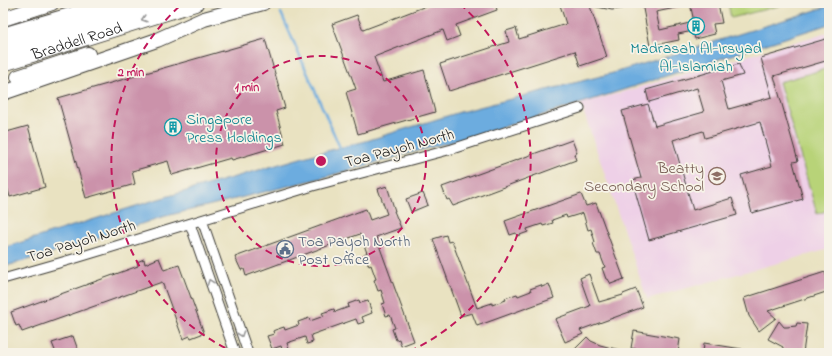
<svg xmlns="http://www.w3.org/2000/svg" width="832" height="356" font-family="'Indie Flower',sans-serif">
<rect width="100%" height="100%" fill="#f7f3e8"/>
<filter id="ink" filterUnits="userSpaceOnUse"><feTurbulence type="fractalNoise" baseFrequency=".025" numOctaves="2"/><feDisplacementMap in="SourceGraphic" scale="8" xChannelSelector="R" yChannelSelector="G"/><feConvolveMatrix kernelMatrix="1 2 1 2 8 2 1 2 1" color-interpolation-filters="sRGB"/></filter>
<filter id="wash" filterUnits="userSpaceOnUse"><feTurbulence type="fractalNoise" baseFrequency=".012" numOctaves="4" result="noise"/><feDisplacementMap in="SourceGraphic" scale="16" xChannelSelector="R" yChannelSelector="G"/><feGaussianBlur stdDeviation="0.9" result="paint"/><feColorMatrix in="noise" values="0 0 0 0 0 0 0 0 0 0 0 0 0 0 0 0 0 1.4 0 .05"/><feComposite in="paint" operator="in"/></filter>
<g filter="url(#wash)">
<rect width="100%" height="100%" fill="#e9e2c1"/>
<path fill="#eed0e7" d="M829,32V249L647,299L581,104Z"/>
<path fill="#b8d378" stroke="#6a784a" d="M728,3H791L731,18Z
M829,68V210L817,214L779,82Z"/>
<path fill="#6cacdf" stroke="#44647e" d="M829,6V24L585,102L460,140L435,146L321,178L162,217L82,244L3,267V248L155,200L311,155L366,141L460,112L617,72Z"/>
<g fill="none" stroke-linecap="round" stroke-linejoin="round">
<path stroke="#6cacdf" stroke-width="2.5" d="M281,13L341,150"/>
</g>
<g id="blocks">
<path fill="#cb92aa" d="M434,3H495L497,10L456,25L460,36L447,41L443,30L374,57L383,82L424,70L435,112L358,134L346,92L356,89L332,24L357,15L363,30Z
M566,3H570L571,6L581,3H589L607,57L580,66L575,51L449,91L440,64L509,42L506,31L516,28L519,39L566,24L560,5Z
M592,3H633V7L612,10L592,6Z
M642,3H685V6L656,12L660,30L694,22L690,3H718L722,23L713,24L715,34L695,39L693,31L678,34L679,40L650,46Z
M829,38V60L774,76L798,161L793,162L803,199L752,213L741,175L772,166L760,122L705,138L703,131L673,140L693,210L732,198L737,215L649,240L632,180L641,178L622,111L648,104L655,126L704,112L697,88L649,102L646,90L739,64L743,75L721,81L729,109L772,97L761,58Z
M265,39L285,108L276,111L285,144L232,160L231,158L172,175L168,161L132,171L135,184L86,198L58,98Z
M28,126L45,187L10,197L3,172V133Z
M572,140L577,153L574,154L576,160L453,206L449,199L447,200L442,187Z
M387,186L395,211H394L401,228L376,237L414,341L401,346L399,339L396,340L392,329L395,328L390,315L386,316L382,304L385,303L381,290L378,291L374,280L376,279L371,265L369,266L364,254L367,253L360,234L246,276L244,269L241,270L235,257L366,209L370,220L387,214L378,189Z
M423,193L428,205L411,212L406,199Z
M581,194L586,206L596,203L624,279L611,284L608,279H606L602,268L605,267L600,254H597L593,243L595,242L591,229L588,230L583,213L567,218L566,215L552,220L553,223L543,226L542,224L527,229L528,232L517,236L516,233L510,235L505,221Z
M446,235L448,242L452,241L477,308L492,303V305L506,300L505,298L517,294L518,296L531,291L530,289L541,285L542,287L549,284L554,298L477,326L472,313L461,316L433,239Z
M159,258L164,270L179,265L204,333L191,338L190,336L183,339L162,282L22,332L19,325L16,326L11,312L138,266L137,262L144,259L145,264Z
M825,272L827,278L829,277V291L768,311L776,318L759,331L749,316L744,298Z
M589,274L599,302L623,295V294L636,289L643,307L580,330L583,334L565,342L555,319L590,306L580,278Z
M359,300L360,303L368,301L372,313L362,317L364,322L358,324L356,319L311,335L313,342L307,344L305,337L287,343L289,349L283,352L281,346L272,349L267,336L274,334L273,331L275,330L284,327L285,330L299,325L298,322L309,318L310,321L324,316L322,313L334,309L335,312L349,307L348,304Z
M779,321L784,327H787L796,326L797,323L807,324L803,353H782L783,347L768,339Z
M634,331L680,339L678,353H659L652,352V353H639L640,350L631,348Z
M73,336L79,353H56L52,343Z
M587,337L591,341L600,345L620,350V353H571Z
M704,343L742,349V353H703Z"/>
</g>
</g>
<g filter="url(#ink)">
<use href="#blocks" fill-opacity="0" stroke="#3b3a35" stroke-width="1"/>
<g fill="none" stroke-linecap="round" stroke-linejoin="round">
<g stroke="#3b3a35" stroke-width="11">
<path id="street" d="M202,220L248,353
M190,224L235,353
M3,279L73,259L313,186L452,149L580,108"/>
</g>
<g stroke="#3b3a35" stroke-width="16">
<path id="primary" d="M3,19L52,3
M18,77L88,54
M3,93L157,40L204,19L263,3"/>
</g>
<g stroke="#3b3a35" stroke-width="18">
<g id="highway">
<path d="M3,36L114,3"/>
<path d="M3,50L37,39L155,3"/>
<path id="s1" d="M3,63L195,3"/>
</g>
</g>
<use href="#street" stroke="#fff" stroke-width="9"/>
<use href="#primary" stroke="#fff" stroke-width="14"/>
<use href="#highway" stroke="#fff" stroke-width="16"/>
</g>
<defs><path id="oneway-chevron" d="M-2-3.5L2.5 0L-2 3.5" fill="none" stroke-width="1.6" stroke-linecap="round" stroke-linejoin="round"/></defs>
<g stroke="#999">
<use href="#oneway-chevron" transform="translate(144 19) rotate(163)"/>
<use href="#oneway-chevron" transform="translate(210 282) rotate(-109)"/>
<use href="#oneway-chevron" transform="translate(241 334) rotate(71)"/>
</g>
</g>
<g fill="none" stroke="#c2185b" stroke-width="2" stroke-dasharray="7 5">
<circle cx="321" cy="161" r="105"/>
<path d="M236 353A210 210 0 0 1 182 4M460 4A210 210 0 0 1 406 353"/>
</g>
<defs>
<g id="building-ring" transform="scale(0.9)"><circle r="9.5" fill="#f7f3e8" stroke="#0f9aa8" stroke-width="1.5"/><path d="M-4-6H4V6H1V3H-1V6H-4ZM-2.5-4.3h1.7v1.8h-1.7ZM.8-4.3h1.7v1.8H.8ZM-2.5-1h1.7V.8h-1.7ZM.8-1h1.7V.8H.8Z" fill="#0f9aa8"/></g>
<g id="school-ring" transform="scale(0.9)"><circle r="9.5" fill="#f7f3e8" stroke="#8d6e63" stroke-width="1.5"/><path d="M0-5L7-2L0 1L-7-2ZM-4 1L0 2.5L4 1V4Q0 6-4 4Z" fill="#8d6e63"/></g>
<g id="civic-ring" transform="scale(0.9)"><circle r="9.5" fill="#f7f3e8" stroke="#5c6f8a" stroke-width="1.5"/><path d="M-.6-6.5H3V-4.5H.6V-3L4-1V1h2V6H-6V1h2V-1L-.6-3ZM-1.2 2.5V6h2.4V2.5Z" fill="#5c6f8a"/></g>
</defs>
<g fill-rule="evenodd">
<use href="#building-ring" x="696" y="26"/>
<use href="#building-ring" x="173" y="127"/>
<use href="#school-ring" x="717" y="176"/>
<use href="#civic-ring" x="285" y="249"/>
</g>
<g text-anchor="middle" stroke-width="3.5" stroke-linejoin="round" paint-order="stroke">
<g font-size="16" fill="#1c1c1c" stroke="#f7f3e8">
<text dy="6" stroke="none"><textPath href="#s1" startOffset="77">Braddell Road</textPath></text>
<text transform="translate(399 147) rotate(-15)" y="6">Toa Payoh North</text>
<text transform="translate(81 240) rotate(-17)" y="6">Toa Payoh North</text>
</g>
<g font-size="16" fill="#0d838f" stroke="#f7f3e8">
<text x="696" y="53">Madrasah Al-Irsyad<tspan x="696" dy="18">Al-Islamiah</tspan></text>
<text x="186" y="124" text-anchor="start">Singapore<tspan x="186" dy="18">Press Holdings</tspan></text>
</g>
<g font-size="16" fill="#785e54" stroke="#f7f3e8" text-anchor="end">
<text x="704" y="173">Beatty<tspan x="704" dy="18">Secondary School</tspan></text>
</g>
<g font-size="16" fill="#4e5e75" stroke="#f7f3e8" text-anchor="start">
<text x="298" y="246">Toa Payoh North<tspan x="298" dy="18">Post Office</tspan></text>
</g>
</g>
<circle cx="321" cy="161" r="6" fill="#c2185b" stroke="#f7f3e8" stroke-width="2"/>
<g font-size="12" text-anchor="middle" font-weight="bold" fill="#c2185b" stroke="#f7f3e8" stroke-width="3.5" stroke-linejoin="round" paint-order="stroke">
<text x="131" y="76">2 min</text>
<text x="247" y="91">1 min</text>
</g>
<rect width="832" height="356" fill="none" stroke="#f7f3e8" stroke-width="16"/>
</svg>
